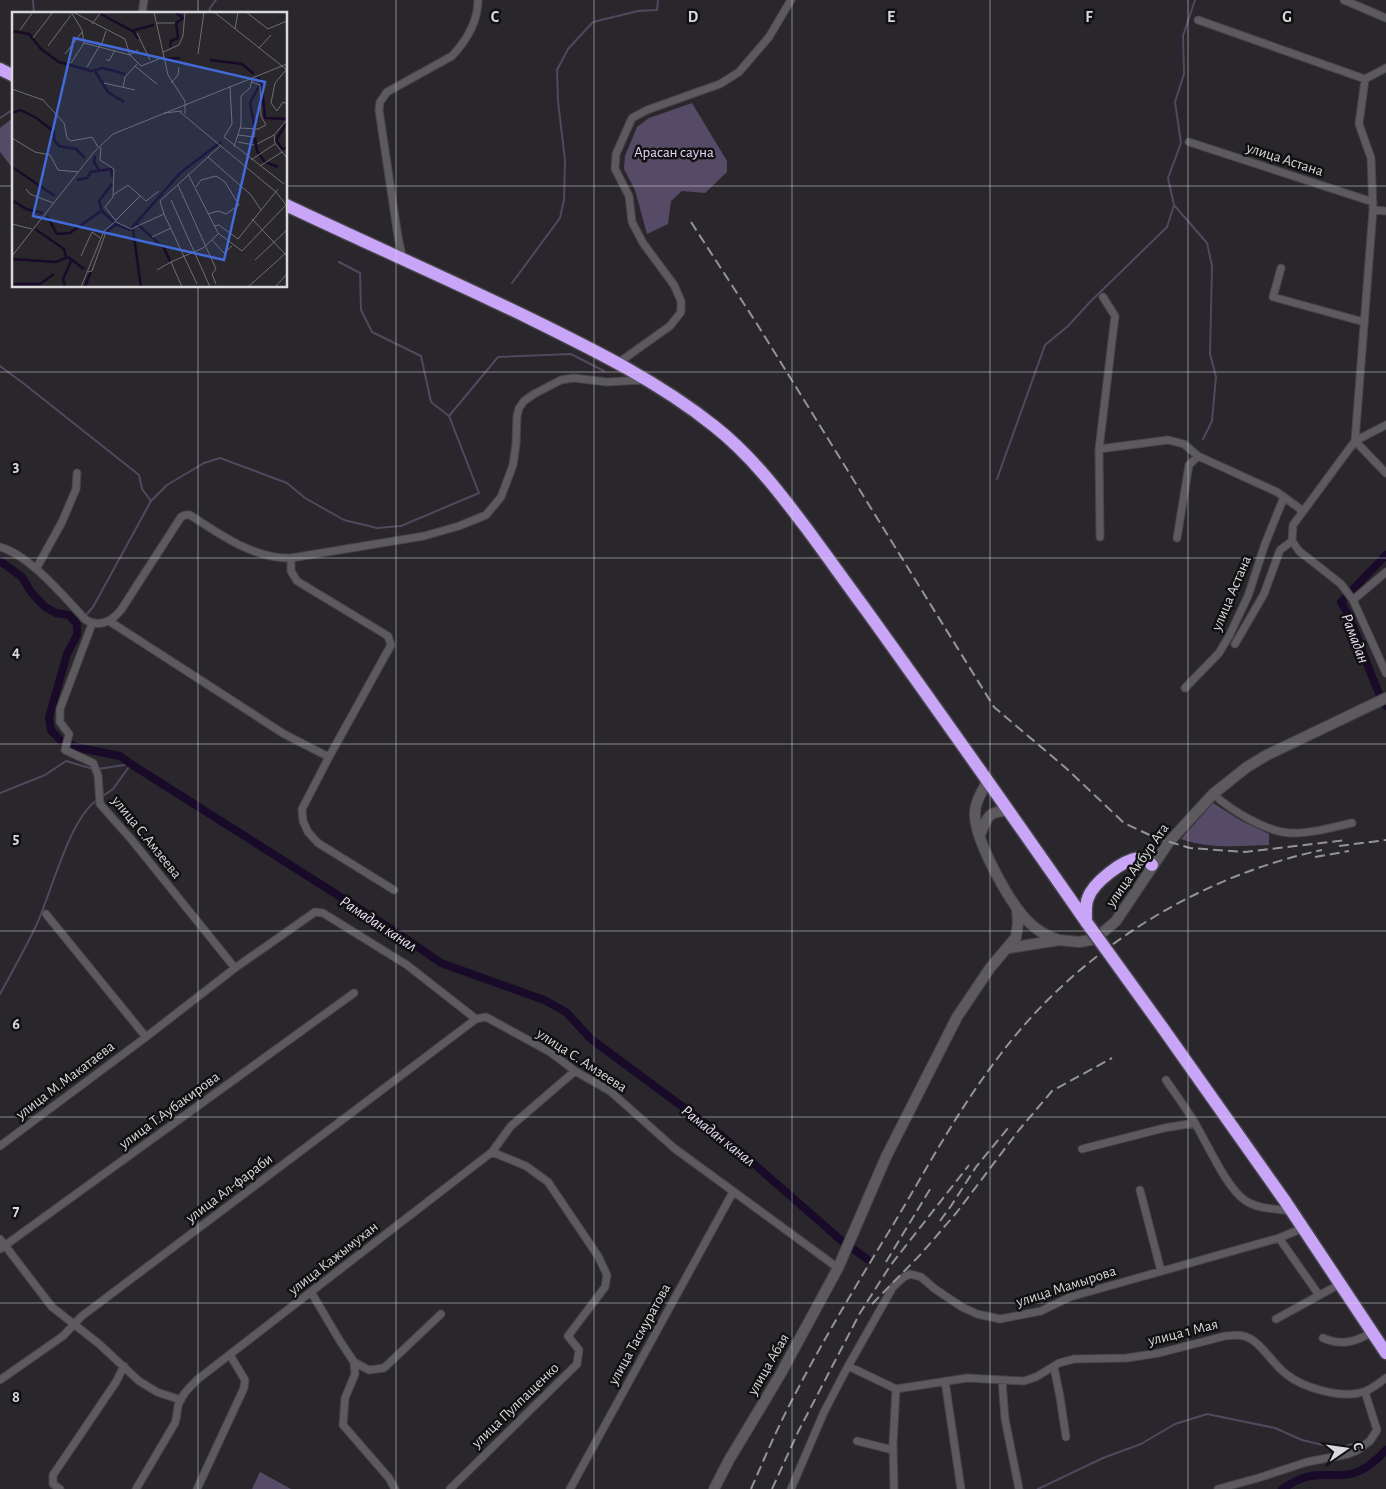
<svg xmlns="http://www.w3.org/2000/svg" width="1386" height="1489" font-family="'Alegreya Sans',sans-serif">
<rect width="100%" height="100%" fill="#29272c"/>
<path fill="#564b66" d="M692,103L727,161V172L705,193L682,191L671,201L668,224L647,234L635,190L624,169L625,156L637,127L649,118Z
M14,117V170L0,152V128Z
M1213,803L1240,820L1269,834V845C1241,846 1208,849 1181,839Z
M260,1472L291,1489H252Z"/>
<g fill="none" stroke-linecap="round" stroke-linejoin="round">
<path stroke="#52485e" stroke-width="2" d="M33,0L34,14
M1195,0L1183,36L1184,74L1175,102L1181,143L1168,178L1174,205L1207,243L1212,266L1210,354L1216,377L1212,421L1203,439
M209,14L210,8L216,0
M0,118L14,109
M512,283L560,218L564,200L565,160L558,101L557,70L568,49L593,22L638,11L657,10L658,0
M0,366L23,383L139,475L142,489L151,501
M449,416L498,357L571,354L604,371
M997,479L1045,345L1068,326L1090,302L1167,227L1174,205
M86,615L93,607L151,501L167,485L204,463L220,458L287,483L305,498L344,520L377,528L401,526L479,493L449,416L431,402L421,356L372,332L361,310L360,273L339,262
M77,624L83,618
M98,769L131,764
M0,793L45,775L66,761L93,769
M103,796L113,789L131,764
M0,994C12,972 25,949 36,926C51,894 69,819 97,800
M1038,1489L1103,1458L1141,1444L1175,1424L1207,1414L1275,1428L1302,1440L1327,1446L1339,1448L1352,1444"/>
<path stroke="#180a28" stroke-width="8" d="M1386,555L1341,602C1361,635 1366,673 1386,706
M0,561L22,577L31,592L45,607L56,613L69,615L77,624V635L67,654L49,717L51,730L61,741L80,748L120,756L131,764L399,934L441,963L544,1000L566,1012L591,1039L722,1136L842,1241L867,1259
M1282,1489C1289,1485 1296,1480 1303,1478C1318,1472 1335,1477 1350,1474C1363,1472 1378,1459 1386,1450"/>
<g stroke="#464448" stroke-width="9">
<path id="street" d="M1344,0L1386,18
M142,14L144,0
M1198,20L1365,79
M1386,68L1365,79L1359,124L1371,158L1373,210L1355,441L1293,525L1292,541L1299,551L1341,584L1353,600L1386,673
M1189,142L1373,202
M1373,210L1386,211
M403,260L398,237L379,110L380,102L387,92L452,56C467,40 478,22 478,0
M1281,268L1273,297L1364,322
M618,363L670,326L681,312V301L674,285L643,243L632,222L629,196L615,169L616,154L632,118L647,110L720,84L739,72L769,37L791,0
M1386,425L1355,441L1386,473
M1099,449L1168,440L1184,444L1198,456L1277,492L1303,511
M1100,537L1099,449L1115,316L1103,297
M1177,538L1189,465L1198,456
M0,547C30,555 65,598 86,620C100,628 112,621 121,610L181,517L185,515H190C221,535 254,559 291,558L424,536L459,526L486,515L501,497L513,465L516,444L517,416L519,408L524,401L534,394L561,380L574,378L607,382L643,380
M291,558V571L297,581L388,636L391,645L329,757L302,809L303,821L308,832L318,843L394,890
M36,569L62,522L76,489L77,473
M1353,600L1386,572
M109,621L284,734L329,757
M92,624L60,709V722L69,734L65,750L93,763L98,775L100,804L131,839L235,968L315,912L323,913L407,965L476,1019L486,1017L550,1052L575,1071L610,1091L674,1148L838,1268
M1235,644L1264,594L1280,550L1292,541
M1185,688L1219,653L1229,636L1248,596L1265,544L1284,497
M1213,794C1231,810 1266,832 1291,833C1311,834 1332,827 1352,823
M46,914L146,1037
M1166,1080C1176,1095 1187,1109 1196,1125C1208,1145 1227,1189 1246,1201C1258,1209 1277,1209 1291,1211
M0,1146L146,1037L235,968
M1082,1149L1164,1128L1195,1123
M1140,1190L1161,1271
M1279,1238L1319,1295
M0,1239L52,1307L98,1343L139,1381L157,1392L181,1400
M0,1249L354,993
M311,1292L340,1341L354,1362L355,1374L345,1398L343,1425L389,1478L395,1489
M1276,1319L1340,1284
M1323,1338C1342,1346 1356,1342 1372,1332
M354,1362L369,1370L384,1368L441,1314
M848,1366L896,1389L967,1378L1024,1381L1036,1377L1059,1363L1074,1359L1127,1358L1159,1353L1225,1336C1235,1335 1242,1334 1251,1339C1265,1348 1273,1364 1286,1374C1303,1388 1342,1399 1363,1392C1371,1390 1379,1383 1386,1378
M1054,1367L1060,1397L1066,1437
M0,1380L63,1336L82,1316L476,1019
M1002,1380L1005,1419L1019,1489
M945,1381L961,1489
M857,1441L893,1450
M60,1489L53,1484V1475L116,1382L124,1366
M136,1489L175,1423C177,1417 177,1412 178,1406C181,1395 190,1387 198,1379L492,1152L511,1126L575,1071
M197,1489L244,1388L245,1380L230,1355
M450,1489L577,1364L579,1350L568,1336L605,1287L607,1275L598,1256L548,1182L526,1166L492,1152
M570,1489L733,1192
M791,1489L824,1412L846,1370L893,1287L904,1277L910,1274L921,1277L935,1289L962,1307L977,1314L1000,1319L1041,1311L1070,1297L1279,1238L1303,1228
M894,1489L893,1444L896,1389
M1218,1489L1258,1478L1307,1462L1348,1454L1356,1451L1370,1441L1377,1430L1365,1392"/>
</g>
<g stroke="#464448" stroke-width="12">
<path id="secondary" d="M988,780C982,792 974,803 975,816C976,842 1012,909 1032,925C1040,932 1049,937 1059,940
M980,835C987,817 988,811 1008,811
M1009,948L1059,940L1079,942L1095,939L1116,921L1169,842L1213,794L1247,767L1267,755L1386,698
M714,1489L729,1460L780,1375L838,1268L886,1157L957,1017L990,968L1016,937L1018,923L1017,909"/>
</g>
<g stroke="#464448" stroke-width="15">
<path id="highway" d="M0,69L14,76
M286,205C368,244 451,280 533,320C596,351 659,382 714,426C751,455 779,492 807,529C827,556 846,583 866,610C940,713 1014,818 1087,923
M1086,922C1086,914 1085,905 1088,898C1093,883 1122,860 1139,858C1145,858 1148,861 1152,865
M1162,1027L1285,1201L1386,1353"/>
</g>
<use href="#street" stroke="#5c5a5f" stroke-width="7"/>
<use href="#secondary" stroke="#5c5a5f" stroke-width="10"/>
<use href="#highway" stroke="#c9a5f8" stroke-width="12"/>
<path stroke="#949396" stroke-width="2" stroke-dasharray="10 5" stroke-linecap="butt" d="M691,222L757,324L994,707L1067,769L1124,823L1156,838L1190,848L1245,852L1347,840
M1339,846L1386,840
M1315,857L1349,851
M940,1221L951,1206L976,1167L1008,1128
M886,1262L932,1186
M872,1304L921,1254L957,1212L1019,1130L1052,1091L1112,1058
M751,1489C764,1459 777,1429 792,1400C823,1340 858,1282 893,1225C927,1168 959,1108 1000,1055C1077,952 1196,877 1322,850
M772,1489L798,1432L860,1313L890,1266L969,1165"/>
<g stroke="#464448" stroke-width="15" stroke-linecap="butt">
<path id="highway-bridge" d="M1087,923L1162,1027"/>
</g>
<use href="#highway-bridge" stroke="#c9a5f8" stroke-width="12"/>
</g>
<path fill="none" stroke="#d9d8db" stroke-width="1" stroke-opacity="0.55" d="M198,0V14M396,0V1489M594,0V1489M792,0V1489M990,0V1489M1188,0V1489M0,186H14M286,186H1386M198,286V1489M0,372H1386M0,558H1386M0,744H1386M0,931H1386M0,1117H1386M0,1303H1386"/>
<g text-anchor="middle" stroke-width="5" stroke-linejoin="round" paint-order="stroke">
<g font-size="15" fill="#e2d3f9" stroke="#111112">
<text x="674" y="157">Арасан сауна</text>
</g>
<g font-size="15" fill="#d9d8db" stroke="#111112">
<text transform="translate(1285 159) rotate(18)" y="5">улица Астана</text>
<text transform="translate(1231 593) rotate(-67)" y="5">улица Астана</text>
<text transform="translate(147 837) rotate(51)" y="5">улица С.Амзеева</text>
<text transform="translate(1137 865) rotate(-55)" y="5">улица Акбур Ата</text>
<text transform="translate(582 1060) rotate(33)" y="5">улица С. Амзеева</text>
<text transform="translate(65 1080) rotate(-37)" y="5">улица М.Макатаева</text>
<text transform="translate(169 1110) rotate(-36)" y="5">улица Т.Аубакирова</text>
<text transform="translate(229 1188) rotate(-37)" y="5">улица Ал-фараби</text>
<text transform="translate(333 1258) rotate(-38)" y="5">улица Кажымухан</text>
<text transform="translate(1066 1286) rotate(-18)" y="5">улица Мамырова</text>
<text transform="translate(1183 1332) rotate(-14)" y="5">улица 1 Мая</text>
<text transform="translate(639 1334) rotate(-61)" y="5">улица Тасмуратова</text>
<text transform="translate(768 1364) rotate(-60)" y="5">улица Абая</text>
<text transform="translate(515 1405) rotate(-44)" y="5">улица Пулпащенко</text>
</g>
<g font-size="16" font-style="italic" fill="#e9dff8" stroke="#111112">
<text transform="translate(1356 638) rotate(69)" y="6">Рамадан</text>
<text transform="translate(379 923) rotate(33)" y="6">Рамадан канал</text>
<text transform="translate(719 1135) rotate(38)" y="6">Рамадан канал</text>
</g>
</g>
<g transform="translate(12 12)">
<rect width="275" height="275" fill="#29272c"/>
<path fill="none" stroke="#180a28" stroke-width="2.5" d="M85,0L122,20L126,27M0,19L17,22L29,37L47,50L79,59L91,56L113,62M119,19L142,13M158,35L159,29L166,26L164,11L171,6L163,0M152,47L168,46M198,48L230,52L242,62M83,59L96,80L112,90M246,65L250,73L253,106L275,107M0,101L9,98L26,107L42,120V128L47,134L64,137L73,146M275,110L264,128L270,137L275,136M243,117L238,91L247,74M243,126L245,139L253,150L266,155M83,144L82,150L87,158M0,155L43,184M65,168L75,166L79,160L99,157L100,165M100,172L87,189L90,199L104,212M0,188L14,197L31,201M35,204L45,222L58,221L89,199M123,210L152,236L158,249M23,217L52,237L54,245M121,217L129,275M93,221L104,212L118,218L168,161L209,130M0,247L44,250L56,245L72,257M0,272H28L42,262M53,275L51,267L59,249M73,275L79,259"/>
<path fill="none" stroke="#6f6e72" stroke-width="1" d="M59,0L70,18L72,31L118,43L129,54L152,45M61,0L113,27L118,43L126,38M107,0H125M142,0L156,63L173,89V102M202,0L275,58M234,0L256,17L275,9M144,11H163M80,12L89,0M223,17L226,0M8,18L21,0M125,21L138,48M21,26L41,0M36,34L59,3M89,34L94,19M247,36L259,23M151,40L167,33L171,24L173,0M53,42L70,20M186,42L192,0M94,47L97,49L103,38M59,51L72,31M123,54L145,72M75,55L88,33M274,58L263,71L259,91L265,99L271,90L275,92M92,71L123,78M159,71L166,63L167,55M218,74L220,112L212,125L272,172M111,76L113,65L125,52M0,77L31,88L52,111L55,126L59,129L80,125L86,135M168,100L264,180L275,194M152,101L170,99M228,116L246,117L254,113L249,104L248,73L240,70M226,123L242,125L243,117M262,123L263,131L275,146M0,126L23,140L38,143L46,158L66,160M226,130L242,133M245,132L262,123L274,109M222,135L229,113V84L238,76L240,68M196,145L239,183L249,198M239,148L263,132M248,154L270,140M176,162L206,221L230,239L274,193M166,173L204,257L200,262L204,272M184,175L189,168L204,164L213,170L227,193L214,202L206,199L196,202M14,177L18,182L41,191M101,183L116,173L134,189L147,179M159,188L198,275M152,202L185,272M240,207L275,244M104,208L128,184M104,210L119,217L152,202L148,189L208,134M0,212L20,217M202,214L207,213L226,227L266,177M140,225L159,216M200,228L212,241L220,234M0,244L82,140L101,122L275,52M69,244L80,220L88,226M243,248L275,218M145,258L159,250M76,260L80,259L94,220M69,275L92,219L104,209L93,195L101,185L102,157L88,148L89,135M170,275L159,250L191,236L206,222M236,275L275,240M263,275L275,262"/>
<path fill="#436ad9" fill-opacity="0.15" stroke="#436ad9" stroke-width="2.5" d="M62,26L253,70L212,248L21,204Z"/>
<rect width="275" height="275" fill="none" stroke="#d9d8db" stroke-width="2.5"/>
</g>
<g font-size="16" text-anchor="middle" font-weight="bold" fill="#d9d8db" stroke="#111112" stroke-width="5" stroke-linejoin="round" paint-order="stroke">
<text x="495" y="22">C</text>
<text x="693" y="22">D</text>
<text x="891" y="22">E</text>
<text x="1089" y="22">F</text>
<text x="1287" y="22">G</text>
<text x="16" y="471">3</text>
<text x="16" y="657">4</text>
<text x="16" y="843">5</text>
<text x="16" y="1029">6</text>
<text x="16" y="1216">7</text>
<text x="16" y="1402">8</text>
</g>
<g transform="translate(1346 1449) rotate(77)" stroke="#111112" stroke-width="4" paint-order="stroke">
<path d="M0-4L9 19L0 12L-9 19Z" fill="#d9d8db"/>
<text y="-8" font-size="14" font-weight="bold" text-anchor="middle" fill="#d9d8db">С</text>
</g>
</svg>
